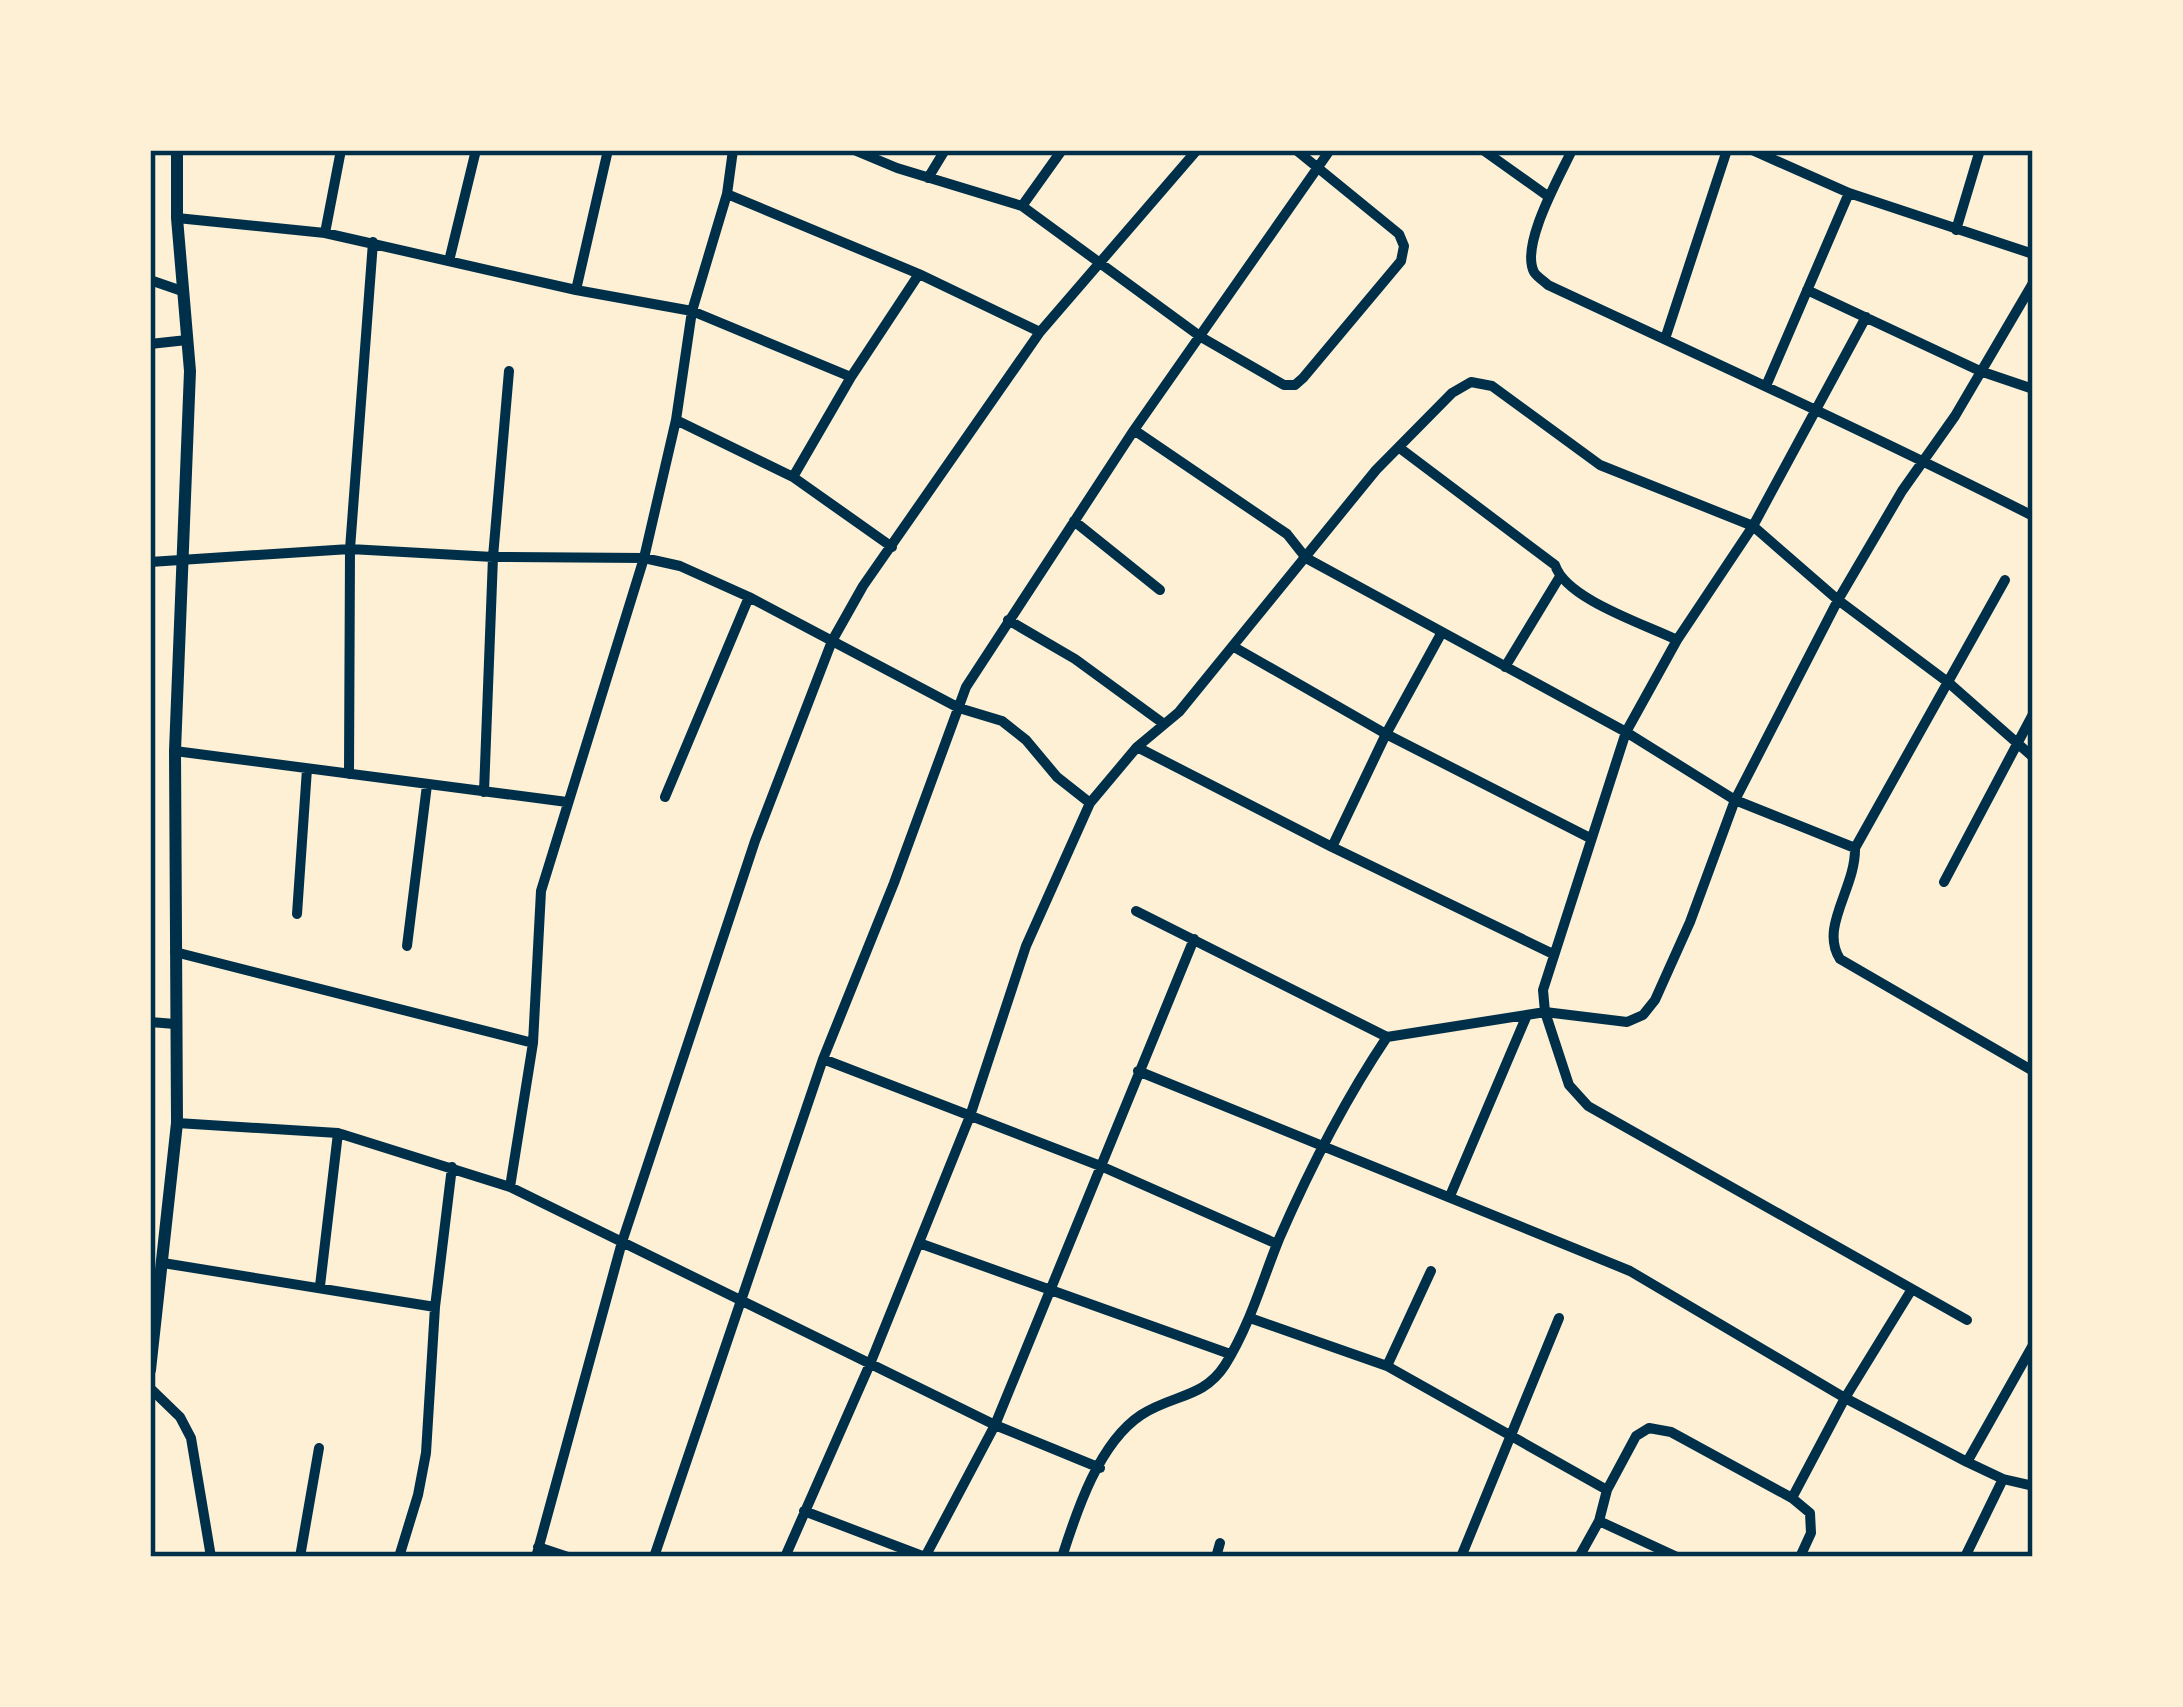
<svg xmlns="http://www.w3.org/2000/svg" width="2183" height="1707" font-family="Helvetica,sans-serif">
<rect width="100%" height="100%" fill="#fdf0d5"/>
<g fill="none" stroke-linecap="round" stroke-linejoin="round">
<path stroke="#003049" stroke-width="10" d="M854,150L897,168L1022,206L1201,337L1284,385H1295L1303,378L1401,261L1404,246L1399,234L1296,150
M1483,150L1549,197
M1572,150C1560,176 1520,245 1534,272C1536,276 1545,282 1548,285C1711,361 1873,435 2033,516
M1752,150L1849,193L2033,254
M928,178L945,150
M727,194L919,274L1040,332
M1022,206L1062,150
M177,218L325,233L576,290L692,311L851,377
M1956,230L1980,150
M325,233L341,150
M449,261L476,150
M150,280L182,291
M576,290L608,150
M1807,290L1980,371L2033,389
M1866,317L1753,526L1677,640L1626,732L1543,990L1545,1012L1569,1085L1588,1106L1967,1320
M1665,339L1727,150
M150,344L187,340
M1766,386L1849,193
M676,420L793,477L892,547
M1134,430L1287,534L1306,558L1626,732L1735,800L1855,848L2005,580
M1401,449L1555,565C1566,599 1644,624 1677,640
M793,477L851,377L919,274
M1074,521L1160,590
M150,562L350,549L493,557L644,558L680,566L749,597L959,708L1002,721L1026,740L1057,777L1090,803
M1008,620L1075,659L1164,724
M1234,647L1386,734L1590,838
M1505,667L1559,578
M1137,747L1332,847L1553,954
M175,751L567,802
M349,774L350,549L373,242
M484,792L493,557L509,371
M665,797L749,597
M1332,847L1386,734L1442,632
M1855,848C1856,888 1819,927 1840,959L2033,1071
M1944,882L2033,714
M1136,911L1387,1037
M297,914L307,769
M407,946L427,785
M175,952L533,1043
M150,1022L175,1024
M823,1059L1103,1167L1277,1244
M1138,1071L1630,1271L1845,1398L1967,1462L2003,1479L2033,1486
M177,1123L338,1133L510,1187L995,1425L1100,1468
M510,1187L533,1043L541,891L644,558L676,420L692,311L727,194L733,150
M1450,1196L1527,1015
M919,1243L1230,1354
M163,1263L435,1307
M320,1286L338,1133
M1250,1318L1387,1366L1607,1490L1599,1521L1677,1557
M1387,1366L1431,1271
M150,1388L180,1417L191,1438L211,1557
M1967,1462L2033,1345
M1607,1490L1636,1436L1649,1428L1671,1432L1792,1498
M804,1511L925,1557
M538,1547L568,1557
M300,1557L319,1448
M399,1557L418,1495L426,1453L435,1307L452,1167
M536,1557L622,1242L755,841L832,641L863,586L1040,332L1197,150
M654,1557L823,1059L894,883L966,687L1134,430L1330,150
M785,1557L870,1364L970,1116L1026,946L1090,803L1137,747L1179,712L1376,470L1452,393L1471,382L1492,386L1600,465L1753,526L1838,600L1949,683L2033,757
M925,1557L995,1425L1194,939
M1062,1557C1077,1510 1099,1443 1141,1415C1173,1394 1203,1399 1225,1365C1250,1325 1262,1281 1279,1239C1310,1168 1344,1101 1387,1037L1545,1012L1627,1022L1643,1015L1655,1000L1690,922L1735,800L1838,600L1902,491L1955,416L2033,283
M1216,1557L1220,1543
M1386,1557H1397
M1461,1557L1559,1318
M1579,1557L1599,1521
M1800,1557L1811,1533L1810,1513L1792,1498L1845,1398L1912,1289
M1965,1557L2003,1479"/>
<path stroke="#003049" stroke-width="12" d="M150,1370L177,1123L175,751L190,371L177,218V150"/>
</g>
<rect width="2183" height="1707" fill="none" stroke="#fdf0d5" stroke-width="306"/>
<rect x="153" y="153" width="1877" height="1401" fill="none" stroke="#003049" stroke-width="4.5"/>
</svg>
